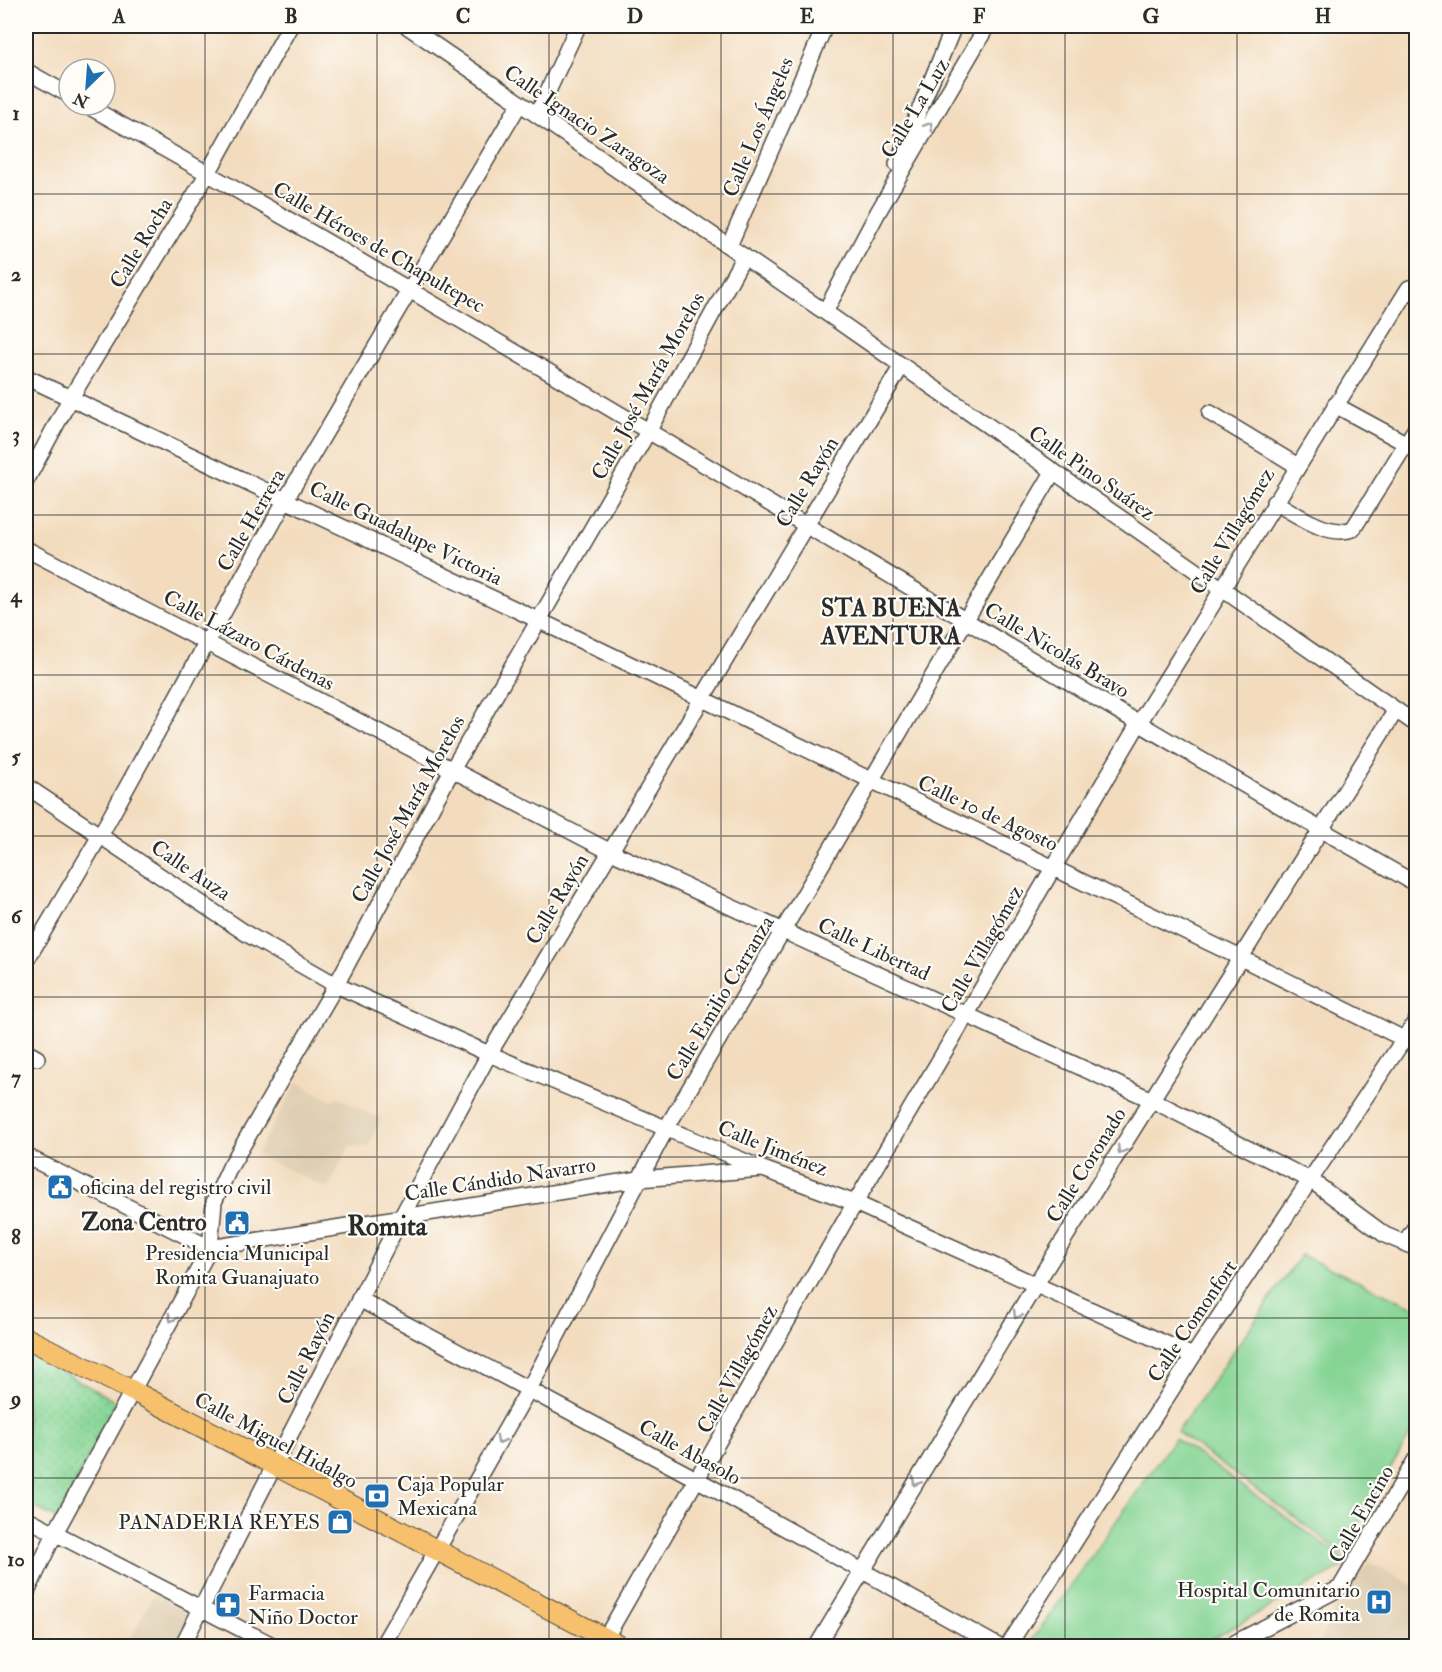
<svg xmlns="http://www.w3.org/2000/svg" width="1442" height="1672" font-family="'IM FELL Double Pica',serif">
<defs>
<pattern id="grass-dots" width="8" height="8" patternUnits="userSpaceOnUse" patternTransform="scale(1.5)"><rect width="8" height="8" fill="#87d595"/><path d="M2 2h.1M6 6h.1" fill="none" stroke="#75b781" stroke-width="1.8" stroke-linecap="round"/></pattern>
</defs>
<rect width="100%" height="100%" fill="#fdfcf7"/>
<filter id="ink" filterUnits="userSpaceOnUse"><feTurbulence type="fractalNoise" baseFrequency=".0167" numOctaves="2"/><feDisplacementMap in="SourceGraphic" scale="12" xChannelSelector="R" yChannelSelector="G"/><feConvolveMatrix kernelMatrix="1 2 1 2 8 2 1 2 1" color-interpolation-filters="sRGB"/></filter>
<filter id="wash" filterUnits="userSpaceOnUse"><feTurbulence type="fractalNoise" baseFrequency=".008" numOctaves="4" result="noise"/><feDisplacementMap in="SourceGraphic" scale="24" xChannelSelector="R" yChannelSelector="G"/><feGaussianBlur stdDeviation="1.35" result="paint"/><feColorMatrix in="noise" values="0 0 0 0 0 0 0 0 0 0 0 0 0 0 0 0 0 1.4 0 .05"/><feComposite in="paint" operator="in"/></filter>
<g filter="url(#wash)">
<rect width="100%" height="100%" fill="#f3dcbe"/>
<path fill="#dfceb1" d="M298,1082L332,1101L337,1097L381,1119L369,1147L350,1145L328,1189L256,1154Z
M1368,1562L1416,1586V1646H1318L1334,1609H1338L1344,1595Z
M154,1593L194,1615L177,1646H127Z"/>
<path fill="url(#grass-dots)" stroke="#598060" stroke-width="1.5" d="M26,1351L116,1402L58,1519L26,1503Z"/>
<path fill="#87d595" stroke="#598060" stroke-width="1.5" d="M1301,1255L1416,1308V1425L1342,1552L1177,1432Z
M1175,1438L1350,1563L1199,1646H1028Z"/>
</g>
<g filter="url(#ink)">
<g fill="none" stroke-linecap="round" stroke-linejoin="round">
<g stroke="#494641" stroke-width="18">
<path id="minor" d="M407,26L825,312L1416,724
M26,71L69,95
M86,105C535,355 970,630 1416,884
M537,115L578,26
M897,164L954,26
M729,246L825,26
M825,312L878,212L987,26
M26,377L540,621L1241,958L1416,1045
M1335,405L1407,444
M1210,413L1296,465
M26,481L70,399L208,173L290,26
M1274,502C1297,514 1327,538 1353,529L1416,428
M26,549L609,851L1152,1100L1312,1181L1385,1235L1416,1248
M26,786L247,934L336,985L489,1054L763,1169L855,1203L1193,1356
M26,961L101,834L286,499L520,103
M26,1052L37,1058
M26,1156L210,1248
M1404,1244L1416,1226
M210,1248L639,1179L762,1169
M359,1299L698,1480L998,1646
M26,1518L274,1646
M26,1594L55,1533L210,1248L214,1202L230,1167L336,985L452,770L649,430L744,256
M182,1646L402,1216L489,1054L901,367
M382,1646L529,1389L667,1127L1053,472
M601,1646L855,1203L1139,723L1409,288
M817,1646L1036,1284L1396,710
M1008,1646L1193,1356L1416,1021
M1229,1646L1340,1588L1416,1459"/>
</g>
<g stroke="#494641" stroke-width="22">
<path id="major" d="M26,1338L133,1391L620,1646"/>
</g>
<use href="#minor" stroke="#fff" stroke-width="15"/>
<use href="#major" stroke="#f7c06c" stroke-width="20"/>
</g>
<defs><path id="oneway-chevron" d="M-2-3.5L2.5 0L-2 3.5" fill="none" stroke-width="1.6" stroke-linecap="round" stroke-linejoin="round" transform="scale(1.5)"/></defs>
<g stroke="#a0a0a0">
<use href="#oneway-chevron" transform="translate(929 126) rotate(-59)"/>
<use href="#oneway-chevron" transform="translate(1121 1150) rotate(122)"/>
<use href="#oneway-chevron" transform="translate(1017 1315) rotate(121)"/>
<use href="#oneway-chevron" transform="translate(172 1318) rotate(118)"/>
<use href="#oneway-chevron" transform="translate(500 1440) rotate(119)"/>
<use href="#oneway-chevron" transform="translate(916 1482) rotate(121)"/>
</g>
</g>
<path fill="none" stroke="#2b2b2b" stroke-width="1.5" stroke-opacity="0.55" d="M205,26V1646M377,26V1646M549,26V1646M721,26V1646M893,26V1646M1065,26V1646M1237,26V1646M26,194H1416M26,354H1416M26,515H1416M26,675H1416M26,836H1416M26,997H1416M26,1157H1416M26,1318H1416M26,1478H1416"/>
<defs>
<g id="civic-square" transform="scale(1.35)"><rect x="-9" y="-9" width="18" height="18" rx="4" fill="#1f6fb2" stroke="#fdfcf7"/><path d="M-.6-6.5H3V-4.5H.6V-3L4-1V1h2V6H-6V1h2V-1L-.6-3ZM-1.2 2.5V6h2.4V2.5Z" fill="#fff"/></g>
<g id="bank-square" transform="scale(1.35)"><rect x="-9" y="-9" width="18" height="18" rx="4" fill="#1f6fb2" stroke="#fdfcf7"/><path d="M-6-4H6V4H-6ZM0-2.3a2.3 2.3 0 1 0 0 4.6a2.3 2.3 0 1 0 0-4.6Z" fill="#fff"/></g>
<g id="shop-square" transform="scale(1.35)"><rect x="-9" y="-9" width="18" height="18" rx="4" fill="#1f6fb2" stroke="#fdfcf7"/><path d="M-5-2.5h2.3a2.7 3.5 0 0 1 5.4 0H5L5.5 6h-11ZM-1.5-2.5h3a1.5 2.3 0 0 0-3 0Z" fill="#fff"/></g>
<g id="hospital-square" transform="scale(1.35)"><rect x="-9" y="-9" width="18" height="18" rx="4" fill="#1f6fb2" stroke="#fdfcf7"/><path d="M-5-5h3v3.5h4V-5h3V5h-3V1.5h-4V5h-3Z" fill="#fff"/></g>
<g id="pharmacy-square" transform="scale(1.35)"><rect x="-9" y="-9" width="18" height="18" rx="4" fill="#1f6fb2" stroke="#fdfcf7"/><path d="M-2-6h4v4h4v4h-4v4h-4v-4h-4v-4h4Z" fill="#fff"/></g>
</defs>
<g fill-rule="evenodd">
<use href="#civic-square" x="60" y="1187"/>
<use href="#civic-square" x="237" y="1223"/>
<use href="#bank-square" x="377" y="1496"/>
<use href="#shop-square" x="340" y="1522"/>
<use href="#hospital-square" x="1379" y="1602"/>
<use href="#pharmacy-square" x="228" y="1605"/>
</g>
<g text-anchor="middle" stroke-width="4.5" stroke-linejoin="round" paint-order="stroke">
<g font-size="21" fill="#2b2b2b" stroke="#fdfcf7">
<text transform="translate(915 108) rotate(-59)" y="7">Calle La Luz</text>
<text transform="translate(587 124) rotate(34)" y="7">Calle Ignacio Zaragoza</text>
<text transform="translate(758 127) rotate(-67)" y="7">Calle Los Ángeles</text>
<text transform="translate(141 243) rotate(-59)" y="7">Calle Rocha</text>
<text transform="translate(379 247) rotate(30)" y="7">Calle Héroes de Chapultepec</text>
<text transform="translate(648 386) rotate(-61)" y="7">Calle José María Morelos</text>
<text transform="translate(1092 473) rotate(35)" y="7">Calle Pino Suárez</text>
<text transform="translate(807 482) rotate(-59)" y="7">Calle Rayón</text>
<text transform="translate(251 520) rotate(-60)" y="7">Calle Herrera</text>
<text transform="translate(1232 531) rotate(-59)" y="7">Calle Villagómez</text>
<text transform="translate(406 533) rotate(26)" y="7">Calle Guadalupe Victoria</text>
<text transform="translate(249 640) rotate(28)" y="7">Calle Lázaro Cárdenas</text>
<text transform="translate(1057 650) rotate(31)" y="7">Calle Nicolás Bravo</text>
<text transform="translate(408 809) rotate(-61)" y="7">Calle José María Morelos</text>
<text transform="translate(988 813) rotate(25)" y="7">Calle 10 de Agosto</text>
<text transform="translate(191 870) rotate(34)" y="7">Calle Auza</text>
<text transform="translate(557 899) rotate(-59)" y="7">Calle Rayón</text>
<text transform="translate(874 949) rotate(25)" y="7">Calle Libertad</text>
<text transform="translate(982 949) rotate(-60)" y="7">Calle Villagómez</text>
<text transform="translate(720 998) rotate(-59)" y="7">Calle Emilio Carranza</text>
<text transform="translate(773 1148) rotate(22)" y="7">Calle Jiménez</text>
<text transform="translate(1086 1165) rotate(-58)" y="7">Calle Coronado</text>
<text transform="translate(500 1179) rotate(-9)" y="7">Calle Cándido Navarro</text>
<text transform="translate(1192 1321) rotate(-56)" y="7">Calle Comonfort</text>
<text transform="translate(306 1358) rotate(-63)" y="7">Calle Rayón</text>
<text transform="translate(737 1369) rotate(-61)" y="7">Calle Villagómez</text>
<text transform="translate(276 1440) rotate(28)" y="7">Calle Miguel Hidalgo</text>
<text transform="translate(690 1452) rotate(29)" y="7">Calle Abasolo</text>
<text transform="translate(1361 1514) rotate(-60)" y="7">Calle Encino</text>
</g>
<g font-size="21" fill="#2b2b2b" stroke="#fdfcf7" text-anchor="start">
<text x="80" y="1194">oficina del registro civil</text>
<text x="237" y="1260" text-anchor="middle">Presidencia Municipal<tspan x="237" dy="24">Romita Guanajuato</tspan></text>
<text x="397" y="1491">Caja Popular<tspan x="397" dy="24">Mexicana</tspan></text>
<text x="320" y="1529" text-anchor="end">PANADERIA REYES</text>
<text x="1360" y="1597" text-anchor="end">Hospital Comunitario<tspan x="1360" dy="24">de Romita</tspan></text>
<text x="248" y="1600">Farmacia<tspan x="248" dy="24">Niño Doctor</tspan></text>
</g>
<g font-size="24" font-weight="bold" fill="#2b2b2b" stroke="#fdfcf7">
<text x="891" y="616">STA BUENA<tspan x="891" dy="28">AVENTURA</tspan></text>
<text x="144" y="1230">Zona Centro</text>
</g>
<g font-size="27" font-weight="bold" fill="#2b2b2b" stroke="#fdfcf7">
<text x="387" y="1235">Romita</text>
</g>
</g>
<rect width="1442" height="1672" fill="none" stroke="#fdfcf7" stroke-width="66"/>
<g transform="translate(87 87) rotate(205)"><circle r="28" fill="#fdfcf7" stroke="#a9a8a5" stroke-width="1.5"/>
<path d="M0-4.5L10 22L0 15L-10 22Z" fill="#1f6fb2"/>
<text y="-9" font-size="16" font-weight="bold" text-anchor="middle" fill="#2b2b2b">N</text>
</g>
<rect x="33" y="33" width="1376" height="1606" fill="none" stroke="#2b2b2b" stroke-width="2"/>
<g font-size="20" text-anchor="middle" font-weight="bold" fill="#2b2b2b">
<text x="119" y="23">A</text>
<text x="291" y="23">B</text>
<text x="463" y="23">C</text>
<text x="635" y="23">D</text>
<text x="807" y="23">E</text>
<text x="979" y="23">F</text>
<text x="1151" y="23">G</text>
<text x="1323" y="23">H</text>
<text x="16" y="120">1</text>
<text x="16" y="281">2</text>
<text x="16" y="441">3</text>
<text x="16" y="602">4</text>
<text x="16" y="763">5</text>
<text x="16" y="923">6</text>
<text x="16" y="1084">7</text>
<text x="16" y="1244">8</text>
<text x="16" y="1405">9</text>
<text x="16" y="1566">10</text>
</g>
</svg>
